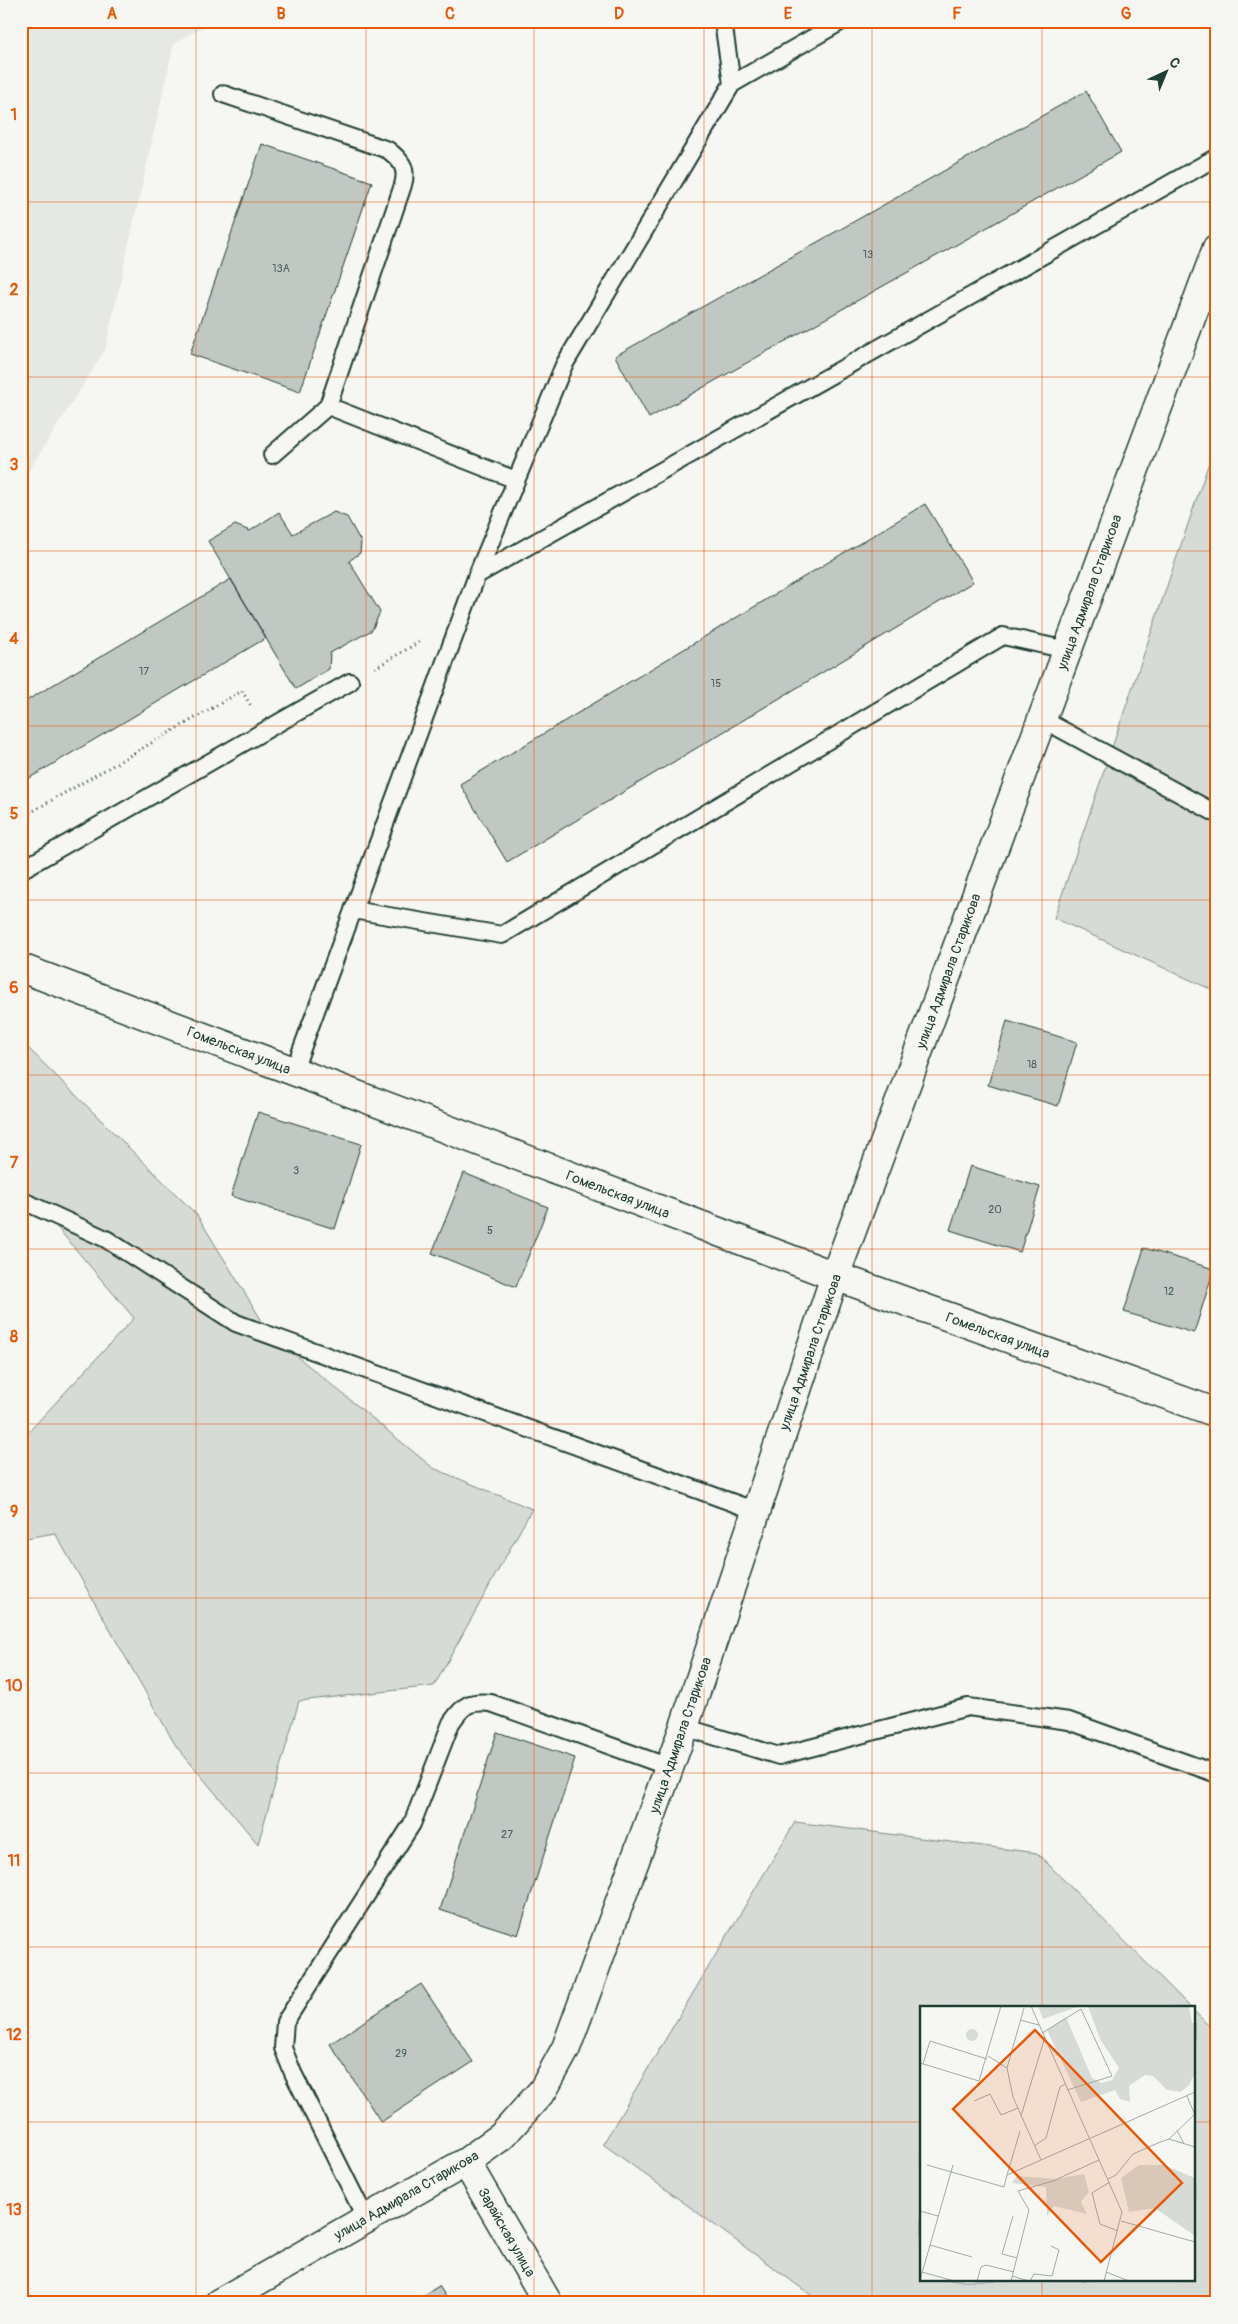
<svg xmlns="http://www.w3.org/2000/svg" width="1238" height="2324" font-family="Pangolin,sans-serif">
<rect width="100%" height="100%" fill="#f6f6f2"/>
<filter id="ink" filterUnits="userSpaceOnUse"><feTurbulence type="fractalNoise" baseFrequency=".02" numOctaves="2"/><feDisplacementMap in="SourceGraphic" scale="10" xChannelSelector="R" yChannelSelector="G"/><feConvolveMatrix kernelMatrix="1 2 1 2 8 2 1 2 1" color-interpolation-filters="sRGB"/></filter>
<g filter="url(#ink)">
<path fill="#e6e8e4" d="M21,21H213L174,43L105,350L30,469L21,473Z"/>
<path fill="#d6dbd6" stroke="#7a8c85" d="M1217,439V992L1054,918Z
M21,1041L197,1215L270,1334L433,1468L532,1509L434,1686L299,1701L258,1844L176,1746L55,1533L21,1539V1440L134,1318L21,1185Z
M795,1822L1037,1853L1191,2008H922V2280H1194V2011L1217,2034V2303H822L603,2144Z"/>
<path fill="#c1c8c3" stroke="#1f3d34" d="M1086,91L1121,152L649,418L615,356Z
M262,144L372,182L300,392L190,354Z
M925,504L973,582L507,862L460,784Z
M279,512L293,534L334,512L347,517L361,542L360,553L349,561L380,612L372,630L330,653L329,669L296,689L208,541L235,525L250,531Z
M231,579L266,638L21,783V704Z
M1007,1021L1077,1042L1058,1106L988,1085Z
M258,1112L361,1144L335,1229L231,1196Z
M970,1166L1040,1187L1020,1252L950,1230Z
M464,1173L548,1207L516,1287L432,1253Z
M1144,1248L1214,1269L1194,1333L1124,1312Z
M497,1732L575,1758L518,1935L440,1910Z
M421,1984L473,2062L381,2122L330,2044Z
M439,2286L450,2303H411Z"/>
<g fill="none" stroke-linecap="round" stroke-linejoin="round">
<g stroke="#1f3d34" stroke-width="20">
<path id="service" d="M723,21L732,84
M223,94L388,150C401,160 408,168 403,185L328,406L516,480
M272,455L328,406
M477,575L1217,157
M1042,719L1217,814
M21,870L350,682
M353,910L502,935L1003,636L1067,650
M294,1070L477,575L564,365L732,84L842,21
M21,1200L106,1239L236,1323L756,1511
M684,1727L779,1756L968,1707L1069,1721L1217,1774
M366,2219L293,2073L283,2048L285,2022L412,1824L451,1723C464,1704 469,1701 491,1703L669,1767"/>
</g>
<g stroke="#1f3d34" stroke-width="31">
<path id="minor" d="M21,968L835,1276L1217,1413
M466,2162L548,2303
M219,2303L466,2162L502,2136L543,2090L566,2048L684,1727L835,1276L1217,248"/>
</g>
<path stroke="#1f3d34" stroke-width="3" stroke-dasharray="1 4" stroke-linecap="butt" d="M375,668L419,642
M21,818L242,691L251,706"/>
<use href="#service" stroke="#f6f6f2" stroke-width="16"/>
<use href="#minor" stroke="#f6f6f2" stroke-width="28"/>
</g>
</g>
<path fill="none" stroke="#e8590c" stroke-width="1" stroke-opacity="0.55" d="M196,21V2303M366,21V2303M534,21V2303M704,21V2303M872,21V2303M1042,21V2008M21,202H1217M21,377H1217M21,551H1217M21,726H1217M21,900H1217M21,1075H1217M21,1249H1217M21,1424H1217M21,1598H1217M21,1773H1217M21,1947H1217M21,2122H922M1194,2122H1217M1042,2280V2303"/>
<g text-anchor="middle" stroke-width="4.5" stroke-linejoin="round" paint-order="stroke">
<g font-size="11" fill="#486058">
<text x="868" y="258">13</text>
<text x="281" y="272">13А</text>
<text x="144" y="675">17</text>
<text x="716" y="687">15</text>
<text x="1032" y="1068">18</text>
<text x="296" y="1174">3</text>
<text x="995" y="1213">20</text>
<text x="490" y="1234">5</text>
<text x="1169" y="1295">12</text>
<text x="507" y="1838">27</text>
<text x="401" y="2057">29</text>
</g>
<g font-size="14" fill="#1f3d34" stroke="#f6f6f2">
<text transform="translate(1089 592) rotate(-70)" y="5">улица Адмирала Старикова</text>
<text transform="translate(948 971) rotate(-70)" y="5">улица Адмирала Старикова</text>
<text transform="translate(239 1050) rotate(21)" y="5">Гомельская улица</text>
<text transform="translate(618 1194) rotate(21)" y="5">Гомельская улица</text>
<text transform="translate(998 1335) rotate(20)" y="5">Гомельская улица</text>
<text transform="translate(810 1352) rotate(-71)" y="5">улица Адмирала Старикова</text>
<text transform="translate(680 1735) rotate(-71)" y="5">улица Адмирала Старикова</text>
<text transform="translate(406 2195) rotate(-30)" y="5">улица Адмирала Старикова</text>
<text transform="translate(507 2232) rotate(60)" y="5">Зарайская улица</text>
</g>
</g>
<g transform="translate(920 2006)">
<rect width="275" height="275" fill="#f6f6f2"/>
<path d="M118,0H160L123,13ZM168,0H269L272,17H275V67L269,79L261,86L247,84L233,70L225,69L209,80L210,96L200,93L195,84L161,96L127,24L146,11L172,72L181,77L192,74L199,62L180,33ZM46 29a6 6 0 1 1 12 0a6 6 0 1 1-12 0ZM219,159H244L275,172V230L235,202L209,206L201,172ZM164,168L169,186L161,196L167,208L134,200L127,210L126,181L92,177L97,170L136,173Z" fill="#d6dbd6"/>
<path fill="none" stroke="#a0aca6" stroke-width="1" d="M111,0L202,206L184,275M104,2L87,62L93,91L121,154M100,14L119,19M122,27L161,3L192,70L147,84M68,50L87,62M0,57L59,75L81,0M3,58L10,35L67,53M267,90L275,109M54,95L70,88L81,109L98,102M101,110L125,31M257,124L264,138M249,133L275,108M114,140L126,132L140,81L145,78M7,159L84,181L87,169L275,86M87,169L100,125M188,173L196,169L213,148L238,137L249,133L275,141M190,176L172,187L180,218L198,225M0,205L18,210M93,210L82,248L97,252M201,215L275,236M10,239L52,251M2,266L34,275M186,266L209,275M92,270L109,275M0,274L33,159M57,275L61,261L66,259L94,266M91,275L109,204L98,185L133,175L179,154M110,275L114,268L132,270L139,244L131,240"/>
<path fill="#e8590c" fill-opacity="0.15" stroke="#e8590c" stroke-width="2.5" d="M115,24L262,177L181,256L33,103Z"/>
<rect width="275" height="275" fill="none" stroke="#1f3d34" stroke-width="2.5"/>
</g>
<rect width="1238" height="2324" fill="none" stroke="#f6f6f2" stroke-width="55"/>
<g transform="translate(1166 72) rotate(44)" stroke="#f6f6f2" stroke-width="4" paint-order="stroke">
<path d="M0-4L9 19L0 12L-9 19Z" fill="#1f3d34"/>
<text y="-8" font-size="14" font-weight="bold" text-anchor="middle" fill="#1f3d34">С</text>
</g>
<rect x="28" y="28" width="1182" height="2268" fill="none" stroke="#e8590c" stroke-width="2"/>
<g font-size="16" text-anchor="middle" font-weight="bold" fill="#e8590c">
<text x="112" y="19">A</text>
<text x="281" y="19">B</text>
<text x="450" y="19">C</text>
<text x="619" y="19">D</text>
<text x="788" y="19">E</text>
<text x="957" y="19">F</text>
<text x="1126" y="19">G</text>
<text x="14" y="120">1</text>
<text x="14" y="295">2</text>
<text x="14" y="470">3</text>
<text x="14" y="644">4</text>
<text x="14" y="819">5</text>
<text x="14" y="993">6</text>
<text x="14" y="1168">7</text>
<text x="14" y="1342">8</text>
<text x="14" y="1517">9</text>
<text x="14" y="1691">10</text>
<text x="14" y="1866">11</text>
<text x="14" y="2040">12</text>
<text x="14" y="2215">13</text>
</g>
</svg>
